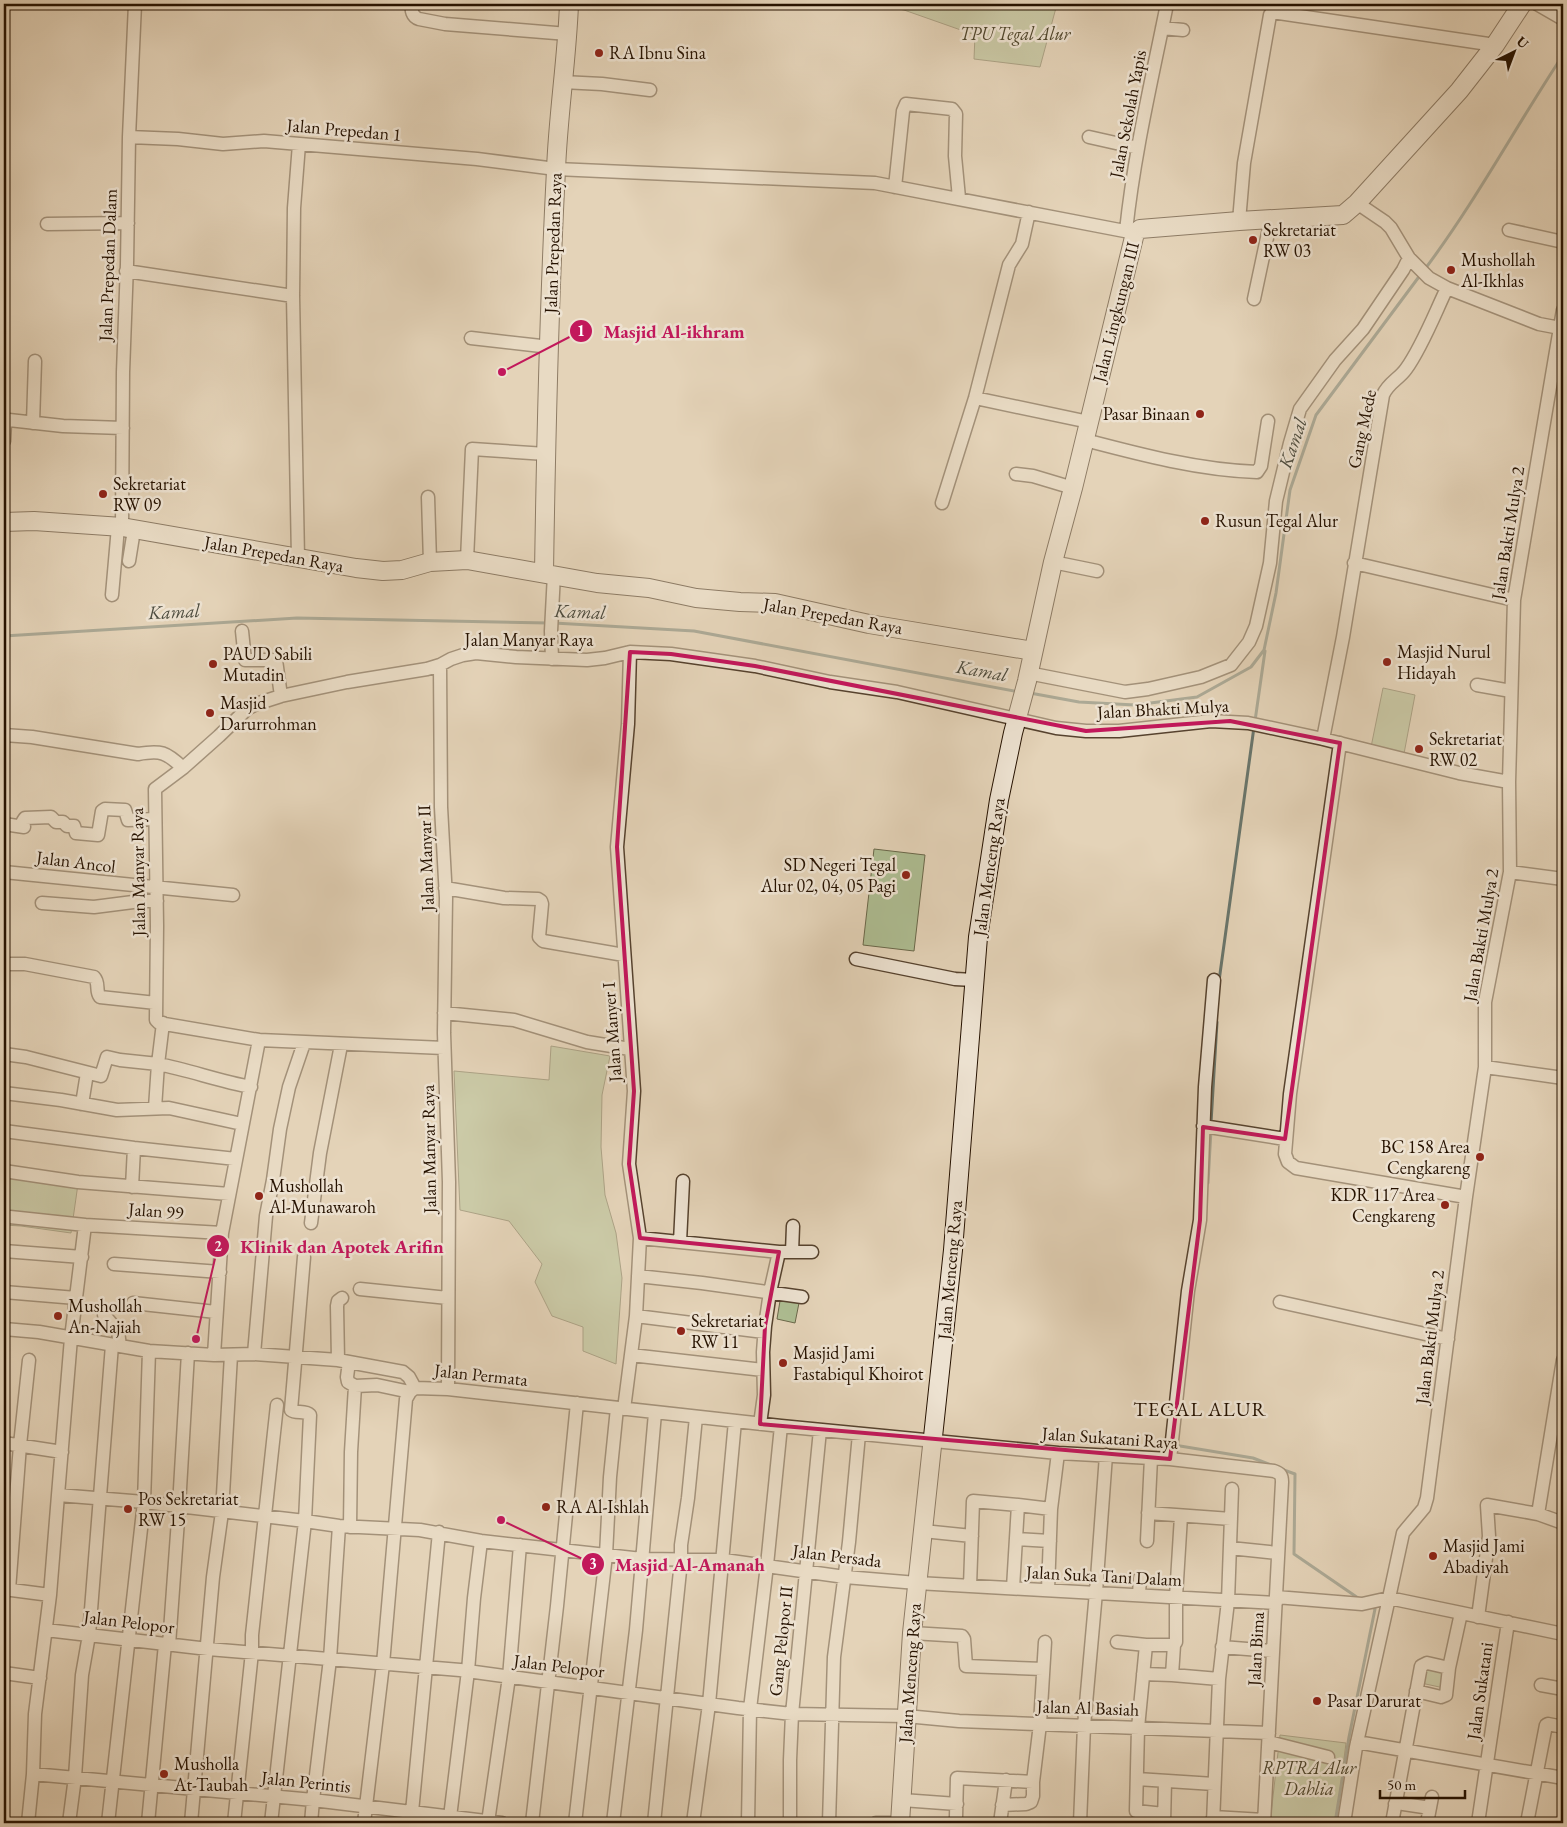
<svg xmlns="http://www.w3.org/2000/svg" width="1567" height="1827" font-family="'EB Garamond',serif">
<rect width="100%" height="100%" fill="#e4d3b8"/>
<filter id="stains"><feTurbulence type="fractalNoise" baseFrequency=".004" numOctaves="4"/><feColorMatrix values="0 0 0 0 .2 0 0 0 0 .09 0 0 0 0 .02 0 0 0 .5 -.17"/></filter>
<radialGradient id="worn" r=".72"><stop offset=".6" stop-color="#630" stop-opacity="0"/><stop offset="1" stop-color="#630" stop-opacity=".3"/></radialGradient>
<path fill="#aebe93" stroke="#6a684a" d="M873,4H1057L1040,67L974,59L975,35L904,10Z
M1383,688L1415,695L1403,759L1370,752Z
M874,849L925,855L914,951L863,945Z
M551,1046L610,1056L602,1095L601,1147L605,1195L616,1233L622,1278L616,1364L583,1351V1327L552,1316L535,1282L542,1264L509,1221L460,1210L454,1071L549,1080Z
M4,1173L78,1184L71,1233L21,1226L4,1225Z
M781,1295L800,1298L795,1323L777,1319Z
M1424,1668L1447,1673L1444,1688L1421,1683Z
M1280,1735L1346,1743L1336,1823H1270Z"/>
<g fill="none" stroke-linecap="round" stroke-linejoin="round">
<path stroke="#69756b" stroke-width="3" d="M1425,269C1476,201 1516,126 1563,55
M554,623L694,631L1019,692
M4,636L297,618L548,623
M1030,693L1079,702L1135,705L1197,697L1251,667L1264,650L1276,593L1290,490L1316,415L1421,274
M1255,721L1265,651
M1219,981L1254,727
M1211,1123L1217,1022
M1208,1183L1211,1130
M1174,1445L1253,1458L1271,1465
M1281,1469L1295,1474L1294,1554L1361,1600
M1335,1823L1349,1737L1375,1609L1371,1606"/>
<g stroke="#56422e" stroke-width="15">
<path id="street" d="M412,4C411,10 412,17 419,19L445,24L568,34
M1537,4L1563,19
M1162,28L1183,30
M562,82L602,84L650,90
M129,137L178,139L223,144L264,141L477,159L556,169L875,183L1135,233
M1089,137L1138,148
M895,187L903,111L906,104L952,109L956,114L955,156L959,198
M1357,203L1385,222L1391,228L1409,258L1429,278L1447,288L1539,324L1560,328
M1239,221L1244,163L1270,15L1272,12L1495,45
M47,224L128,223
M1509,230L1563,242
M1126,231C1134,154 1152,79 1167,4
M126,271L293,296
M1254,299L1271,219
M1563,310L1514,600L1509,782L1510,872L1485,1002V1067L1466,1197L1427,1498L1424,1508L1403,1533L1389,1598L1563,1634
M471,338L550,347
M975,398L1089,422
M33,423L35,361
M1085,440C1142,455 1199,470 1257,472L1261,466L1268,421
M4,441L5,422L9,420L63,426L123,428
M1016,474L1033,476L1073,488
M428,497L430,562
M942,503L975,398L1009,265L1022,244L1029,212
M122,527L123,372L127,264L129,137L135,4
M298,558L293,296L294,208L299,144
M467,560L472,449L546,454
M129,561L134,530
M1053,562L1097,571
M1354,563L1514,600
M112,595L118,527
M242,631L245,660H276L281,696
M552,659L551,631L554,574
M440,665L441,807L446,898L444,1033L449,1182L448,1389
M1028,673L1125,692L1148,689L1201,677L1231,665L1249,642L1256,626L1270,563L1276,501L1290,443L1300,409L1335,360L1363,329L1403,270L1409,258
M1477,685L1511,691
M4,735L32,737L138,754C161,750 166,752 183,768
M1323,739L1343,637L1383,395C1388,383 1399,379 1406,369C1422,347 1435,313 1447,288
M1340,743L1290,1094L1285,1154L1288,1162L1296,1168L1466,1197
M4,824L24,827L23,821L25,818L51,817L56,822H63L67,826H74L76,833L98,835L102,811L105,809L125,810L128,820L155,819
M4,872L233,895
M1510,872L1563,879
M445,888L504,898L538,899L541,901L542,904L539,937L543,941L624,955
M42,903L94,907L141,901H157
M856,959L955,979L974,980
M4,964H25L94,977C100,983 95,991 100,997L156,1003
M444,1013L514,1020L587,1042L630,1049
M163,1023L158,1064C189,1070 219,1081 251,1087
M444,1048L259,1040L159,1023L156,1020L157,926L155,789L183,768L219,736L247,709L256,704L281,696L347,682L427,669L440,665L451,659L463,655L476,653L516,657L587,660L605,658L630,652L671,654L755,666L830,682L897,692L1056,728L1086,731H1119L1211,721L1248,723L1323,739L1459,773L1509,782
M4,1054L26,1057L101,1076L107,1057L120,1060L158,1064L155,1108
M1485,1067L1563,1078
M4,1093L61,1100L117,1110L169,1108L242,1124
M82,1104L87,1073
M1203,1126L1285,1139
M4,1131L134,1148L236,1159
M4,1171L78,1182L229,1194
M132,1187L134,1148
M10,1217L85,1225
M311,1223L320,1153L341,1045
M640,1238L779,1252H812
M680,1242L683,1181
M4,1251L82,1257
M792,1252L793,1226
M114,1264L220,1272
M638,1276L702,1283L802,1297
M360,1289L448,1298
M4,1292L76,1298
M1280,1302L1448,1339
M133,1303L216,1312
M104,1315L118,1331L120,1346
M636,1316L764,1332
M4,1329L39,1332L149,1351L214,1355L254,1354L338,1360L403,1372L409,1377L415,1388L448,1389L781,1426L1058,1453L1170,1459L1274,1471C1280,1473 1282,1475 1282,1482L1264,1823
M254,1354L266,1216L273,1180L280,1129L289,1087L304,1043
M214,1355L222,1233L259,1040
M631,1355L763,1370
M338,1360L337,1306L338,1301L342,1298
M349,1362L347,1377L348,1382L355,1386
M624,1409L636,1316L640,1238L629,1164L634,1091L617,847L628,724L630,652
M760,1424L764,1395L763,1352L765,1326L770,1292L779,1252
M4,1443L62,1452
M1170,1459L1188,1291L1200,1220L1205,1087L1214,980
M58,1495L71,1338L85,1225L222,1233
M1148,1513L1231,1519
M1538,1514L1563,1360
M350,1527L351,1452L355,1386L377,1385L410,1392
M923,1531L972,1536
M1016,1539L1050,1541
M1147,1541L1151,1458
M1230,1548L1278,1553
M970,1586L973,1501L1018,1505
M1013,1588L1018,1505L1051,1509
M4,1589L50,1595
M9,1590L20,1445L29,1360
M1048,1590L1051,1509L1058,1453
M1139,1594L1140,1578
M1276,1597L1362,1604L1389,1598L1356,1747L1344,1823
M1478,1617L1489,1536L1487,1505L1538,1514L1563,1523
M46,1630L208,1649L460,1670L738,1708L792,1714L906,1716L959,1721L1269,1733
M912,1633L962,1636L964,1639L966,1666L1043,1669
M1117,1642L1146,1645H1174
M169,1645L179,1506L188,1353
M1146,1645L1138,1728L1136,1811L1164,1814
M1222,1647L1273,1651
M4,1673L40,1678
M1143,1674L1172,1675L1174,1645L1176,1642V1597L1181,1516
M1172,1675L1219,1679
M1541,1685L1563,1689
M1416,1691L1441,1697L1446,1695L1449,1668L1461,1613
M1269,1742L1328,1757
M1357,1742L1563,1778
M33,1774L313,1800L502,1823
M1137,1779L1214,1784
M902,1800L957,1804
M1395,1804L1397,1803L1430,1808
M1002,1805L1026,1804L1031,1802L1033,1796V1782
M412,1812L439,1532
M450,1817L468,1671L474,1598L481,1541
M956,1817L957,1778L1033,1782L1040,1724L1045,1642
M1213,1817L1264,1820
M488,1822L509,1677L520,1545
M28,1823L33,1774L35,1714L50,1595L58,1495L144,1502L305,1521L339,1526L420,1530L481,1541L642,1559L724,1560L845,1577L917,1583L1276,1603
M69,1823L75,1777L82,1675L89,1635L112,1345
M108,1823L144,1502L149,1351
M148,1823L165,1644
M191,1823L213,1577L222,1512L231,1355
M234,1823L252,1652V1635L277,1405
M271,1823L305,1521L310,1415C305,1410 296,1414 291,1410L304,1257
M311,1823L313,1800L330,1659L339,1526
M364,1823L383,1664L406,1399L410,1392L415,1388
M532,1823L557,1606L577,1403
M575,1823L606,1555L610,1477L617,1408
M613,1823L636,1630L655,1413
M654,1823L681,1561V1545L688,1498L696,1417
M693,1823L709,1704L735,1421
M748,1823L750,1709L767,1565L781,1426
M790,1823V1760L792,1714L820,1430
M829,1823L834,1657L849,1542L859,1434
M876,1823H900
M1000,1823L1006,1780
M1080,1823L1084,1726L1096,1592L1106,1455
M1164,1823L1165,1781
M1213,1823L1219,1679L1228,1601L1232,1489
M1392,1823L1421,1666L1427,1663L1449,1668
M1427,1823L1432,1797
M1478,1823L1508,1622
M1527,1823L1546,1725L1548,1724L1563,1727"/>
</g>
<g stroke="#261200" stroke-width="20">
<path id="secondary" d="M4,522L34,521L122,527L356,568L383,571L402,570L430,562L467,560L597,583L649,588L696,598L740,602L775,603L869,624L1033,651
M544,573C546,438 549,304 556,170C558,115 567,59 569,4
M900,1823L912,1633L953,1250L978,937L990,859L999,800L1013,733L1027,681L1053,562L1073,488L1135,233L1140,229L1239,221L1343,215L1357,203L1459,91L1495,45L1522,4"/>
</g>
<use href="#street" stroke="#ede2d1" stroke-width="12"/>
<use href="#secondary" stroke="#ede2d1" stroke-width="18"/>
</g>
<path d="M0 0H1567V1827H0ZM630,652L671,654L755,666L1086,731L1230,721L1340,743L1285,1139L1203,1127L1200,1220L1170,1459L760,1424L765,1326L779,1252L640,1238L629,1164L634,1091L617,847Z" fill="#e4d3b8" fill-opacity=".55" fill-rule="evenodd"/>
<path fill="none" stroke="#c2185b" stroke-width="4" stroke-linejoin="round" d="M630,652L671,654L755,666L1086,731L1230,721L1340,743L1285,1139L1203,1127L1200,1220L1170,1459L760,1424L765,1326L779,1252L640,1238L629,1164L634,1091L617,847Z"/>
<g fill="#8f2418" stroke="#ede2d1" stroke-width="2">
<circle cx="599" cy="53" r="5"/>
<circle cx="1253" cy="240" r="5"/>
<circle cx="1451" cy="270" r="5"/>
<circle cx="1200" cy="414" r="5"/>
<circle cx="103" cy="494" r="5"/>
<circle cx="1205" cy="521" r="5"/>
<circle cx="1387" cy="662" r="5"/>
<circle cx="213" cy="664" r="5"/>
<circle cx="210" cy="713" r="5"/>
<circle cx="1419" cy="749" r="5"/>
<circle cx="906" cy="875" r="5"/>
<circle cx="1480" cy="1157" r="5"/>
<circle cx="259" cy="1196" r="5"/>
<circle cx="1445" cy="1205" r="5"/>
<circle cx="58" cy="1316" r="5"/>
<circle cx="681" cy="1331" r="5"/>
<circle cx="783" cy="1363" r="5"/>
<circle cx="546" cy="1507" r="5"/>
<circle cx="128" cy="1509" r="5"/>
<circle cx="1433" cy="1556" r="5"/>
<circle cx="1317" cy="1701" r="5"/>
<circle cx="164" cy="1774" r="5"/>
</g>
<g text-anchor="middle" stroke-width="5" stroke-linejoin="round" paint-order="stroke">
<g font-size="18" font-style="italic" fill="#4f462c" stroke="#ede2d1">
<text x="1015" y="40">TPU Tegal Alur</text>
<text x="1309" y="1774">RPTRA Alur<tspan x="1309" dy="21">Dahlia</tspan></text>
</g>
<g font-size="18" fill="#261200" stroke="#ede2d1" text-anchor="start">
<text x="609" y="59">RA Ibnu Sina</text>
<text x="1263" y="236">Sekretariat<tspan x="1263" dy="21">RW 03</tspan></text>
<text x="1461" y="266">Mushollah<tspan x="1461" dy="21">Al-Ikhlas</tspan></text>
<text x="1190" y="420" text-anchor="end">Pasar Binaan</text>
<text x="113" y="490">Sekretariat<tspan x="113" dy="21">RW 09</tspan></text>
<text x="1215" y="527">Rusun Tegal Alur</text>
<text x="1397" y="658">Masjid Nurul<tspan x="1397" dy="21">Hidayah</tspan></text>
<text x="223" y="660">PAUD Sabili<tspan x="223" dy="21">Mutadin</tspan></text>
<text x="220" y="709">Masjid<tspan x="220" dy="21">Darurrohman</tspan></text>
<text x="1429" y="745">Sekretariat<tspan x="1429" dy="21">RW 02</tspan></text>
<text x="896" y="871" text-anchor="end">SD Negeri Tegal<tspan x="896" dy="21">Alur 02, 04, 05 Pagi</tspan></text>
<text x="1470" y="1153" text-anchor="end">BC 158 Area<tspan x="1470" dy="21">Cengkareng</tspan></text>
<text x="269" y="1192">Mushollah<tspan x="269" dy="21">Al-Munawaroh</tspan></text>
<text x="1435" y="1201" text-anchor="end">KDR 117 Area<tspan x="1435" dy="21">Cengkareng</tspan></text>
<text x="68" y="1312">Mushollah<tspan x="68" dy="21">An-Najiah</tspan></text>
<text x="691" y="1327">Sekretariat<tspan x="691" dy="21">RW 11</tspan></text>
<text x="793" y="1359">Masjid Jami<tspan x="793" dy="21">Fastabiqul Khoirot</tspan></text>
<text x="138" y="1505">Pos Sekretariat<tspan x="138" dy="21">RW 15</tspan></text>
<text x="556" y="1513">RA Al-Ishlah</text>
<text x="1443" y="1552">Masjid Jami<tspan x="1443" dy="21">Abadiyah</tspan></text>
<text x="1327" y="1707">Pasar Darurat</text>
<text x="174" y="1770">Musholla<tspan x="174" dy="21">At-Taubah</tspan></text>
</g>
<g font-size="18" fill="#261200" stroke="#ede2d1">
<text transform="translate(1128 114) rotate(-79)" y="6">Jalan Sekolah Yapis</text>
<text transform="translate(344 130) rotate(5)" y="6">Jalan Prepedan 1</text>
<text transform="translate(553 243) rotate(-88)" y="6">Jalan Prepedan Raya</text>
<text transform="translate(108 265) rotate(-88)" y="6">Jalan Prepedan Dalam</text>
<text transform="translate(1116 312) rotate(-76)" y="6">Jalan Lingkungan III</text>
<text transform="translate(1362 429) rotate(-78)" y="6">Gang Mede</text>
<text transform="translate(1508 533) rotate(-81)" y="6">Jalan Bakti Mulya 2</text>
<text transform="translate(274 554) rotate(10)" y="6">Jalan Prepedan Raya</text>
<text transform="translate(833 616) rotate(10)" y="6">Jalan Prepedan Raya</text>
<text x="529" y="646">Jalan Manyar Raya</text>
<text transform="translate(1163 709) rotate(-3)" y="6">Jalan Bhakti Mulya</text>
<text transform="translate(426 858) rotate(-92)" y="6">Jalan Manyar II</text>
<text transform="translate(76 862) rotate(7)" y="6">Jalan Ancol</text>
<text transform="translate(989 867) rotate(-82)" y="6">Jalan Menceng Raya</text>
<text transform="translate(138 872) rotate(-91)" y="6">Jalan Manyar Raya</text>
<text transform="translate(1481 935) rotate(-80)" y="6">Jalan Bakti Mulya 2</text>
<text transform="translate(612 1032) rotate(-94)" y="6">Jalan Manyer I</text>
<text transform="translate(429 1149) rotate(-91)" y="6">Jalan Manyar Raya</text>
<text transform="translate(156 1211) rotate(4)" y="6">Jalan 99</text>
<text transform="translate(950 1270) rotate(-85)" y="6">Jalan Menceng Raya</text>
<text transform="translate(1430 1337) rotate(-83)" y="6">Jalan Bakti Mulya 2</text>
<text transform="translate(481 1375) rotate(6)" y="6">Jalan Permata</text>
<text transform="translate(1110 1438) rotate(4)" y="6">Jalan Sukatani Raya</text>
<text transform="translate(837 1556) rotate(7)" y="6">Jalan Persada</text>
<text transform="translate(1104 1576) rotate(3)" y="6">Jalan Suka Tani Dalam</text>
<text transform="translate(129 1622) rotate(7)" y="6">Jalan Pelopor</text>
<text transform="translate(781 1641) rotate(-84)" y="6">Gang Pelopor II</text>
<text transform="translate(1256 1649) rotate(-87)" y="6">Jalan Bima</text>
<text transform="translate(559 1666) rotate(7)" y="6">Jalan Pelopor</text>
<text transform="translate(910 1673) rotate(-86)" y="6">Jalan Menceng Raya</text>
<text transform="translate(1480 1691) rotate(-82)" y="6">Jalan Sukatani</text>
<text transform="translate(1088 1708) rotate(2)" y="6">Jalan Al Basiah</text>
<text transform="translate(306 1782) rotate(6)" y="6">Jalan Perintis</text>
</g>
<g font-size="19" font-style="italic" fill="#4d4c3f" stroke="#ede2d1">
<text transform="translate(1292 443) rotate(-71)" y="7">Kamal</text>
<text transform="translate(174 611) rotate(-3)" y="7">Kamal</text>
<text transform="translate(580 611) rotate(2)" y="7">Kamal</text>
<text transform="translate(982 670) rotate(10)" y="7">Kamal</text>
</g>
<g font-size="20" letter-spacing="1" fill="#261200" stroke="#ede2d1">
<text x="1200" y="1416">TEGAL ALUR</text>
</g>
</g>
<path fill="none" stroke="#c2185b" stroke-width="2" d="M502 372L581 331M196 1339L218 1246M501 1520L593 1564"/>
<g fill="#c2185b" stroke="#ede2d1" stroke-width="2">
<circle cx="502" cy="372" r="5"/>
<circle cx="196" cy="1339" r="5"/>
<circle cx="501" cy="1520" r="5"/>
<circle cx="581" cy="331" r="12"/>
<circle cx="218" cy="1246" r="12"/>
<circle cx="593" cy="1564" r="12"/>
</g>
<g font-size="15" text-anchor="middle" font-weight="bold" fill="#fff">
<text x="581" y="336">1</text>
<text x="218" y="1251">2</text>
<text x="593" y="1569">3</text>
</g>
<g font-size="19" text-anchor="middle" font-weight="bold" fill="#c2185b" stroke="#ede2d1" stroke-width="5" stroke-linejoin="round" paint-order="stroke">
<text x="674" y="338">Masjid Al-ikhram</text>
<text x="342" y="1253">Klinik dan Apotek Arifin</text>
<text x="690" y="1571">Masjid Al-Amanah</text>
</g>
<rect width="1567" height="1827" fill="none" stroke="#e4d3b8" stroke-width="20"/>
<rect x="5" y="5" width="1557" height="1817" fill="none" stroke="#261200" stroke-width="2.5"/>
<rect x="10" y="10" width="1547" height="1807" fill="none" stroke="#261200"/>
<g transform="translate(1514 52) rotate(42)" stroke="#ede2d1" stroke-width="4" paint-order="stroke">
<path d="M0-4L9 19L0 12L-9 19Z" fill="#261200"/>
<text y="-8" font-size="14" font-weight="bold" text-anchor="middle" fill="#261200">U</text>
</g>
<path d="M1380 1790v8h85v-8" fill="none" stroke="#261200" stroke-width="2.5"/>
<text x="1387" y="1790" font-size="15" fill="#261200" stroke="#ede2d1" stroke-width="4" paint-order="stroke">50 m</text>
<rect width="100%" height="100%" filter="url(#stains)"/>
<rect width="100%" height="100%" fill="url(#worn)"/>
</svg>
